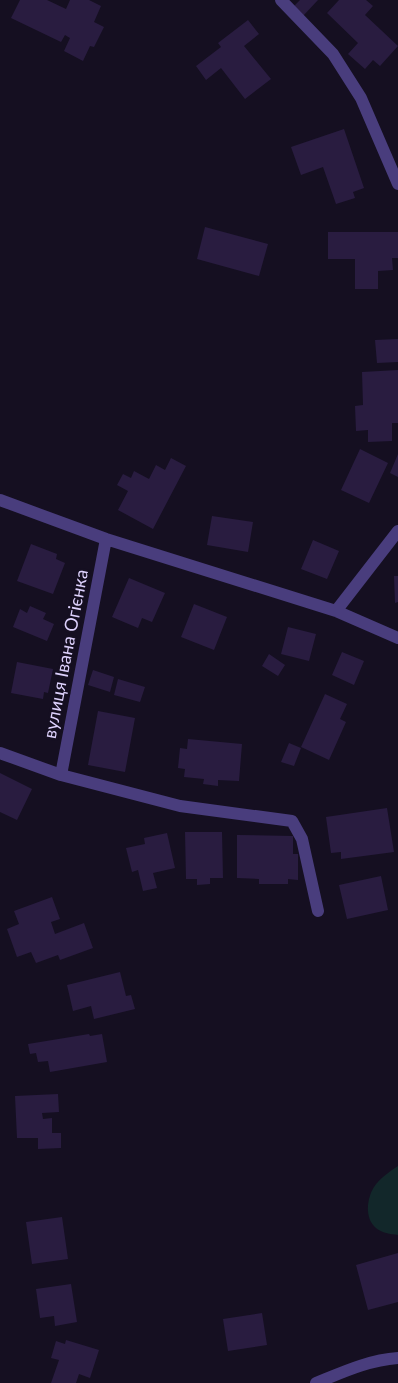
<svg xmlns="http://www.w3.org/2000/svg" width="398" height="1383" font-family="Lato,sans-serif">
<rect width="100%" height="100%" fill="#150f21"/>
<path fill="#12272a" d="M398,1166V1235C390,1234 382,1233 376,1228C364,1218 367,1198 374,1187C380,1178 389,1172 398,1166Z"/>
<path fill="#291c40" d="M20,0H47L66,9L70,0H89L101,6L94,22L104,27L94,47L90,46L83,61L64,51L70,38L65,35L61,42L11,18Z
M300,0H318L303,16L294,6Z
M339,0H366L373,6L365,15L398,46L380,66L373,60L365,69L348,54L358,43L327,13Z
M248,20L259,34L244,46L271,79L245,99L221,68L206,80L196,66L221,47L218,43Z
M344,129L364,188L353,192L355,198L336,204L323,167L301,175L291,147Z
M205,227L268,244L259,276L197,259Z
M328,232H398V258H392L393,270L378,271V289H355V259H328Z
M398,339V362L377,363L375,340Z
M398,370V423H392V441L368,442V430L356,431L355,406L363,405L362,372Z
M360,449L388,463L369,503L341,490Z
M398,454V477L390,473Z
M171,458L186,466L153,529L118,510L128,491L117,485L123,474L131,478L134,471L149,479L156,465L165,470Z
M212,516L253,522L248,552L207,545Z
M313,540L339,551L327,579L301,569Z
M31,544L57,554L56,559L65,563L53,594L17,581Z
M394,576H398V602L395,603Z
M129,578L165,593L152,622L142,618L138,628L112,617Z
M194,604L227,617L214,650L181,637Z
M30,606L46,613L43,619L54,624L47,641L13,627L20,609L27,613Z
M288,627L316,634L309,661L281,654Z
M342,652L364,661L354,685L332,675Z
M269,654L285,665L278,676L262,666Z
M17,662L53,669L48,693L44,692L43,699L11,693Z
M93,670L114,677L110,692L88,685Z
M118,679L145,687L140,702L114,695Z
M325,694L347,704L340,719L346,722L329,760L301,747Z
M98,711L135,718L125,772L88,765Z
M188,739L242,744L239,781L218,780V786L203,784L204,779L184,777L185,769L178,768L180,748L187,749Z
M289,743L301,748L294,766L281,762Z
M0,773L32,789L17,820L0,812Z
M387,808L394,852L341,859V852L331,853L326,817Z
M185,832H222L223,878H210V884L197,885V879H186Z
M167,833L175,868L153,873L157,888L143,891L138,870L132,872L126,848L145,844L144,838Z
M237,835L293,836V854H298V880L288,879V884H259V879L237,878Z
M381,876L388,910L347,919L339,885Z
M52,897L60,919L51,922L55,934L84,923L93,948L60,960L58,955L36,963L31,952L17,957L7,929L19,924L14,911Z
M120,972L126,996L131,995L135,1009L94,1019L91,1006L73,1011L67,985Z
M89,1034L90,1036L102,1034L107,1062L50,1072L48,1061L38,1062L36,1053L30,1054L28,1044Z
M58,1094L59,1112L42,1113L43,1119L52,1118V1133H61V1148L38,1149V1138H17L15,1096Z
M62,1217L68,1259L32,1264L26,1222Z
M398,1253V1302L368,1310L356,1265Z
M71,1284L77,1322L55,1326L54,1316L40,1318L36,1289Z
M262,1313L267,1345L228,1351L223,1319Z
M66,1340L99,1350L90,1378L79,1374L76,1383H51L59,1360L51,1358L56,1341L65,1344Z"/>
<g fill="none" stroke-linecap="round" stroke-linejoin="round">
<path stroke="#493d7d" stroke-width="12" d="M281,0L333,54L361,98L398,184
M0,500L106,539L336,611L398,638
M336,611L398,531
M0,753L61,775L180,806L292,821L302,839L318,911
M61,775L106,539
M316,1383C343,1372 369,1360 398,1358"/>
</g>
<g text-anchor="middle" stroke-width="5" stroke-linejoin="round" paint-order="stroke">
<g font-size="18" fill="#ddd1fc" stroke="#150f21">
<text transform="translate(66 654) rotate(-79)" y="6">вулиця Івана Огієнка</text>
</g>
</g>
</svg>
